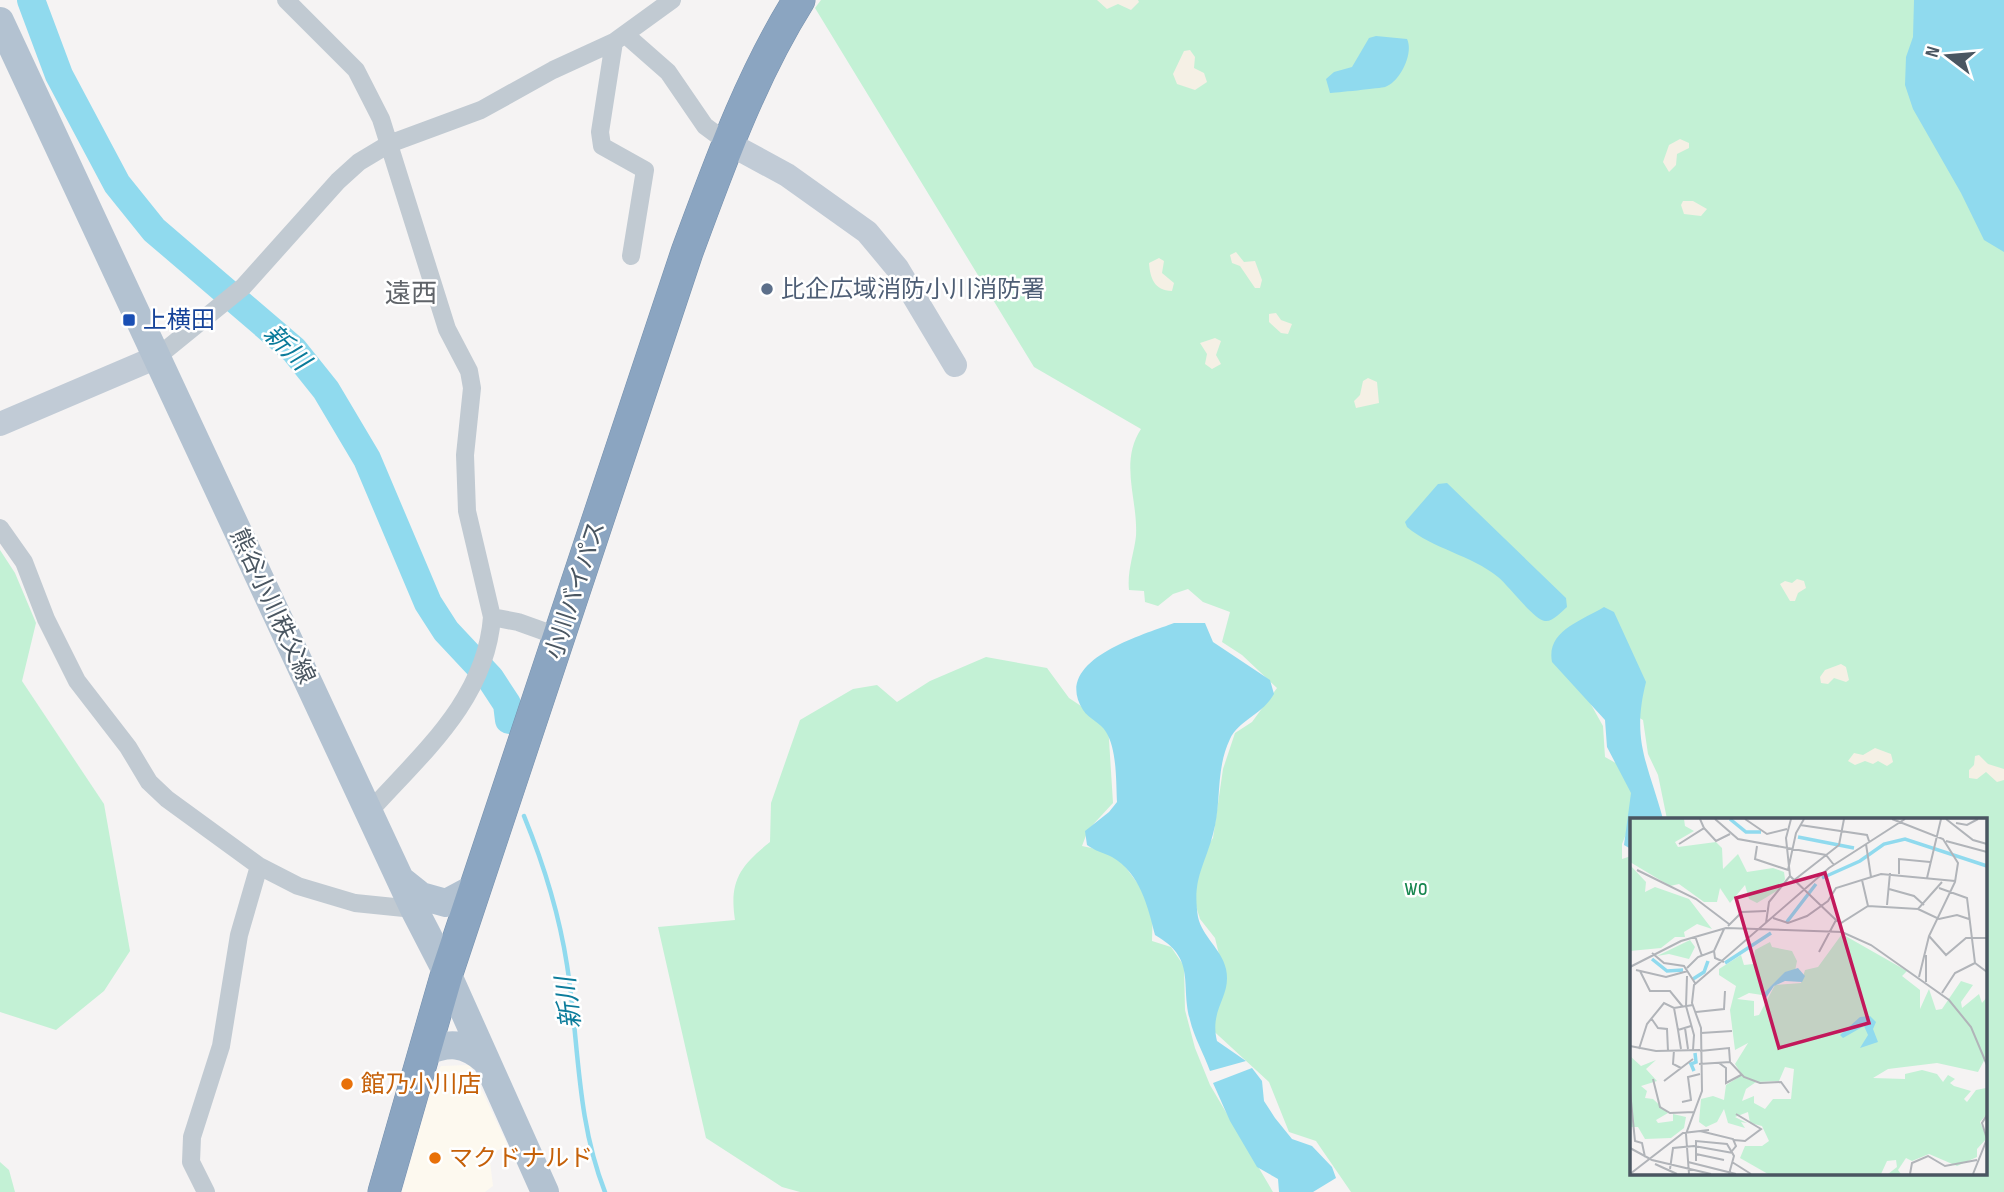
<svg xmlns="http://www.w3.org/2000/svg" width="2004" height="1192" font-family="'Sofia Sans Condensed','Noto Sans JP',sans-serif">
<rect width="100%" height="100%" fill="#f5f3f3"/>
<path fill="#fdf9ef" d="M470,1065L508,1146L489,1154L493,1186L485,1192H402L435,1074L441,1066Z"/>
<path fill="#c3f1d5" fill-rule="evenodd" d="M821,0H2004V1192H1351L1316,1141L1289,1132L1269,1082L1207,1025L1225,979L1215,938L1200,919L1192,893L1195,864L1213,838L1223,769L1235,733L1252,722L1277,688L1242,655L1222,642L1230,612L1203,602L1188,589L1173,594L1158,606L1145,602L1144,591L1129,590C1127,571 1134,554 1136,536C1138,498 1119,463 1141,429L1034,367L815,8ZM1579,683L1643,720L1648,754L1658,775L1667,819H1985V1173H1631V856L1622,859V844L1637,807L1630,771L1605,757L1603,726Z
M0,550L15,573L36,623L22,681L104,804L130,951L104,991L56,1030L0,1012Z
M986,657L1047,668L1069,698L1108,724L1113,803L1088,830L1082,846L1115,853L1153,904L1152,941L1171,947L1184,966L1185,1010L1195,1048L1210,1085L1273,1192H800L782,1187L706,1138L658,927L735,920C729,881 740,866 770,842L771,803L800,720L853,689L877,685L897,702L930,681Z
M0,1162L9,1170L15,1192H0Z"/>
<path fill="#f5f0e5" d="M1097,0H1138L1139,2L1131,10L1118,4L1107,9Z
M1190,50L1195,57L1194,68L1204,73L1207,82L1195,90L1177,84L1173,74L1184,51Z
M1680,139L1689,143V148L1677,154L1676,165L1669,172L1663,162L1669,145Z
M1683,201H1693L1707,209L1701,216L1684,214L1681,205Z
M1236,252L1244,262L1255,261L1262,280L1260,288H1255L1240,266L1232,263L1230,255Z
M1159,258L1164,261L1162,273L1174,283L1172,291C1154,291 1150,277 1149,263Z
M1276,313L1281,320L1292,324L1288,334L1281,333L1269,322V314Z
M1215,338L1221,341L1216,355L1221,364L1212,369L1205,364L1207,354L1200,343Z
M1368,378L1377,382L1379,403L1356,408L1354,401L1360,395L1363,381Z
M1797,579L1804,581L1806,588L1798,593L1795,601H1790L1780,584L1785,581L1792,583Z
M1841,664L1846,667L1849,680L1846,682L1834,678L1828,684L1821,683L1820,677L1825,670Z
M1875,748L1891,754L1893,762L1887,766L1878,761L1873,764L1865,761L1855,765L1848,761L1854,753L1863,755Z
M1979,755L1988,764L2004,769V780L1997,782L1986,772L1977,779L1969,778V770L1974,765L1975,756Z"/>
<path fill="#90daee" d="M1914,0H2004V252L1984,240L1961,193L1913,109L1905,85L1906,57L1913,37Z
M1376,36L1407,39C1414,53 1400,82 1385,87C1382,88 1333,93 1330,93L1326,79L1334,72L1352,67L1369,38Z
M1447,483L1566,598L1567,607C1561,612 1553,622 1545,621C1534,620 1509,586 1498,577C1471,555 1433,549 1407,527L1405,522L1438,484Z
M1604,607L1614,612L1646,682C1631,741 1648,763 1663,819H1631V849L1624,845L1631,793L1607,747L1605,720L1552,662C1546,631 1581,621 1604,607Z
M1174,623H1205L1213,642L1270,680L1274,694C1262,715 1239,720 1230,739C1215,770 1222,803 1213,834C1204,868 1192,879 1198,917C1202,936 1222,950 1226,969C1232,997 1209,1008 1217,1041L1246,1061L1210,1071C1204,1054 1194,1037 1190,1020C1180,983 1197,959 1155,935C1148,907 1140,873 1112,857C1104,853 1095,851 1087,845L1085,831L1109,812L1117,802C1116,782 1117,749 1106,732C1101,723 1089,719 1083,710C1051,660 1143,635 1174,623Z
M1252,1068L1262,1081L1264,1101L1275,1118L1292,1139L1312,1146L1332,1167L1336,1178L1313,1192H1279L1278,1179L1257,1167L1230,1121L1213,1083Z"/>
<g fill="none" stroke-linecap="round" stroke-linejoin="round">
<path stroke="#90daee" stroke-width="4.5" d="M524,816C544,865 559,913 567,965C579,1041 576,1119 605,1192"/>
<path stroke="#90daee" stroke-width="28" d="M31,0L59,75L117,184L154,230L294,350L326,390L367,459L428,603L446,631L490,678L507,704L509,720"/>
<g stroke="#7690ad" stroke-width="33">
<path id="highway" d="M384,1192L447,973L687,252C719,166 750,78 799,0"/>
</g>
<path stroke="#c1cad2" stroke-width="18" d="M286,0L356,70L381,119L447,329L469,371L472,388L465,455L467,511L492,617C486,700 421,754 369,812
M627,36L668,72L705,126L728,143
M614,42L600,132L602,146L645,170L631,256
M157,357L243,287L338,181L359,162L389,144L481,110L553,70L614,42L672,0
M0,528L24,562L46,619L77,681L128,747L149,782L167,799L259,866L298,886L355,903L414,909
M492,617L518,622L560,637
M206,1192L191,1162L192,1137L221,1046L239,935L259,866"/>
<path stroke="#c1cbd6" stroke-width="24" d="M728,143L787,175L867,232L897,268L955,365
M0,424L157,357"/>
<path stroke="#b3c2d1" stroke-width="28" d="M0,21L414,909L447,973L545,1192
M401,880L421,896L446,903L476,887
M424,1052C449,1042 464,1042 485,1060"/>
<use href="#highway" stroke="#8ba5c1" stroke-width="32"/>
</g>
<circle fill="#5c6f8a" stroke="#fff" stroke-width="2.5" cx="767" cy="289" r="7"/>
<rect fill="#1a4fb4" stroke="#fff" stroke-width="2.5" x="122" y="313" width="14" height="14" rx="3.5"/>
<g fill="#e8710a" stroke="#fff" stroke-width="2.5">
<circle cx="347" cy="1084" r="7"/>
<circle cx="435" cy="1158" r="7"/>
</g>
<g text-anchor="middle" stroke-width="5" stroke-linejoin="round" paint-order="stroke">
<g font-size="24" fill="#4e5e75" stroke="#fff" text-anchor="start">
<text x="781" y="297">比企広域消防小川消防署</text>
</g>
<g font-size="24" fill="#164399" stroke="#fff" text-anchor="start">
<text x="143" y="328">上横田</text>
</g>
<g font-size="24" fill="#4a5661" stroke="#fff">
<text transform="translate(575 590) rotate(-72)" y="8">小川バイパス</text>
<text transform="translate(273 606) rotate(65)" y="8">熊谷小川秩父線</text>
</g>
<g font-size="24" fill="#17864f" stroke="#fff">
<text x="1416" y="895">wo</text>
</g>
<g font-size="24" fill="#c56008" stroke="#fff" text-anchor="start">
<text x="361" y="1092">館乃小川店</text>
<text x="449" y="1166">マクドナルド</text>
</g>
<g font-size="26" fill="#5f6368" stroke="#fff">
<text x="411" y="302">遠西</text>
</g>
<g font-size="26" font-style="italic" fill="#0c7c9b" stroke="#fff">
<text transform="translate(287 347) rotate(45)" y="9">新川</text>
<text transform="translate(568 1003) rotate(-97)" y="9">新川</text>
</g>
</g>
<g transform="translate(1630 818)">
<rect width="357" height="357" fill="#f5f3f3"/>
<path d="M0,1H54L55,8L64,13L45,24L48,29L86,24L92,30L93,51L108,36L117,54L143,50L154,54L155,61L150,71L127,85L119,81L115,67L100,85L90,70L87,84H74L49,66L40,68L0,44ZM0,47L16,64L15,74L25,69L59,81L82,111L67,106L54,114L55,119H45L31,130L0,133ZM212,116L277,153L272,158L290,172V191L299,171L306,192L312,191L331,163L343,167L331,184L332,190L349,176L352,185L357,179V237L348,254L307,245L258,251L243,260L275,261V256L292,252L307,256L313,264L318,257L325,261L320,265L324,268L341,273L334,281L337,284L346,272L356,270L357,296L350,304L357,320L347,331V339L327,348L299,336L282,343L276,340L268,352L271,356H258L267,349L266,342L257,343L251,356H138L110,340L115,328H132L139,323L132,308L120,305L118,294L105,299L117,305L111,304L115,310L98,305L94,291L87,304L76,309L69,304L71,281L83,278L94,282L96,267L112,257L105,246L118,225L105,232L100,192L106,168L89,157V151L111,137L114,147L123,146L125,132L140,124L142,129L162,133L167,143L165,153L156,154L132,177L119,175L107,181L124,183V198L129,197L145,167L171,165L175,152L188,149ZM155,249L164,251L161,281H143L135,291L124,285V278L112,283L116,271L126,264L149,263ZM60,122L65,129L59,141L39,136L27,138ZM0,238L11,248L26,242L16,251L27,263L11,268L17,273L15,280L23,281L38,295L26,302L28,305L43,303V296L56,299L54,310L41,320L15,321L8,309H0Z" fill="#c3f1d5" fill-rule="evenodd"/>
<path d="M168,150L175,158L172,164L155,163L144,168L136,180L132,177L155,154ZM240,198L246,204L243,211L248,224L230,230L238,217L234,208L213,220L210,217L230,199Z" fill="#90daee"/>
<path fill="none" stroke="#90daee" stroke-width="3.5" d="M100,1L116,14H131M168,19L224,30M192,60L230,43L254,26L275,21L357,48M156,105L186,66M22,141L37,153L53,152M95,145L141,115M63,161L74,154L78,143M64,253L61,246L66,244L65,235"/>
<path fill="none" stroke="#b1b4b9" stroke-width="2" d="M85,1L108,21L196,37L204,47M115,1L137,16L157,11M161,1L156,20L160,58L206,102M262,1L313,21L328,45L325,64L299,118L289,159M316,1L343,22L357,26M326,5L337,7L348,1M170,7L237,17L239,23M74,10L86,23L100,16M316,23L357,34M49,26L74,10L70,1M236,26L241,59M127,28L125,41L158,52L166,15L174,1M7,52L66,81L99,106M269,56V41L300,44M297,60L311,1M232,62L238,88M163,63L209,27L214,1M309,70L337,80L345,145L357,154M259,71L284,78L294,87M257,87L260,55M288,91L309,101L327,97L339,101M143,100L158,105L177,98L198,83L206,70L251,56L325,63M206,102L211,105L238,88L288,91L312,64M136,105L139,84L160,58M98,108L112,94L136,93M65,118L72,138M299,118L316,137L336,120H357M189,134L206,102M22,135L34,145L54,148L65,165M94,144L85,140L84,133L94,111M0,149L51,123L96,110L212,114L241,127L319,182L341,209L357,247M57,150L68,139L84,133M6,152L36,159L58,153M10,153L20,173H40L53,189M296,164V137M312,175L325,155L345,145M56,188L64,217L63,232M56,188L57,158M44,190L48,212M66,194L94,191L95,173M21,200L28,210L37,211L38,233M55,210L58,231M71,215L102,213M0,228L26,233L70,232M9,231L17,206L34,185L44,190L63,187M51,231L48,212L61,208M44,232L43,246L51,250M70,233L99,230L100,244M89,245L96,250V265L111,257M69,246L100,244L114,259L130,265L151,264L159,275M23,261L30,289L40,295L64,294M34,263L63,241M0,273L5,323L12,325L15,339M52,284L61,282L58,259L70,256M70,313L103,321L106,328L102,333M104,322L115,323L131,311L106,296M0,330L22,342L81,356M66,336L94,342M66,343V323L97,326L104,338L99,356M58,344L106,356M102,344L121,356M25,346L47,356M40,351L43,330L64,328L103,335M0,356L53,315L79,312M59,356L56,316L72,273L71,210L62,185L64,167L199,50L275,1M280,356L282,345L298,338L315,348L347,342M343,356L357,321L352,305L357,297"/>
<path fill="#c2185b" fill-opacity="0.15" stroke="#c2185b" stroke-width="3.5" d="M195,55L239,205L149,230L106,80Z"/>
<rect width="357" height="357" fill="none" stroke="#4a5661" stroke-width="3.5"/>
</g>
<g transform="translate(1948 56) rotate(286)" stroke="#ffffff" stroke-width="5" paint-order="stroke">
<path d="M0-5L12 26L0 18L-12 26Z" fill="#4a5661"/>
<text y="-10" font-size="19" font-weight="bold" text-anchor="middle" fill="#4a5661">N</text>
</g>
</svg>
